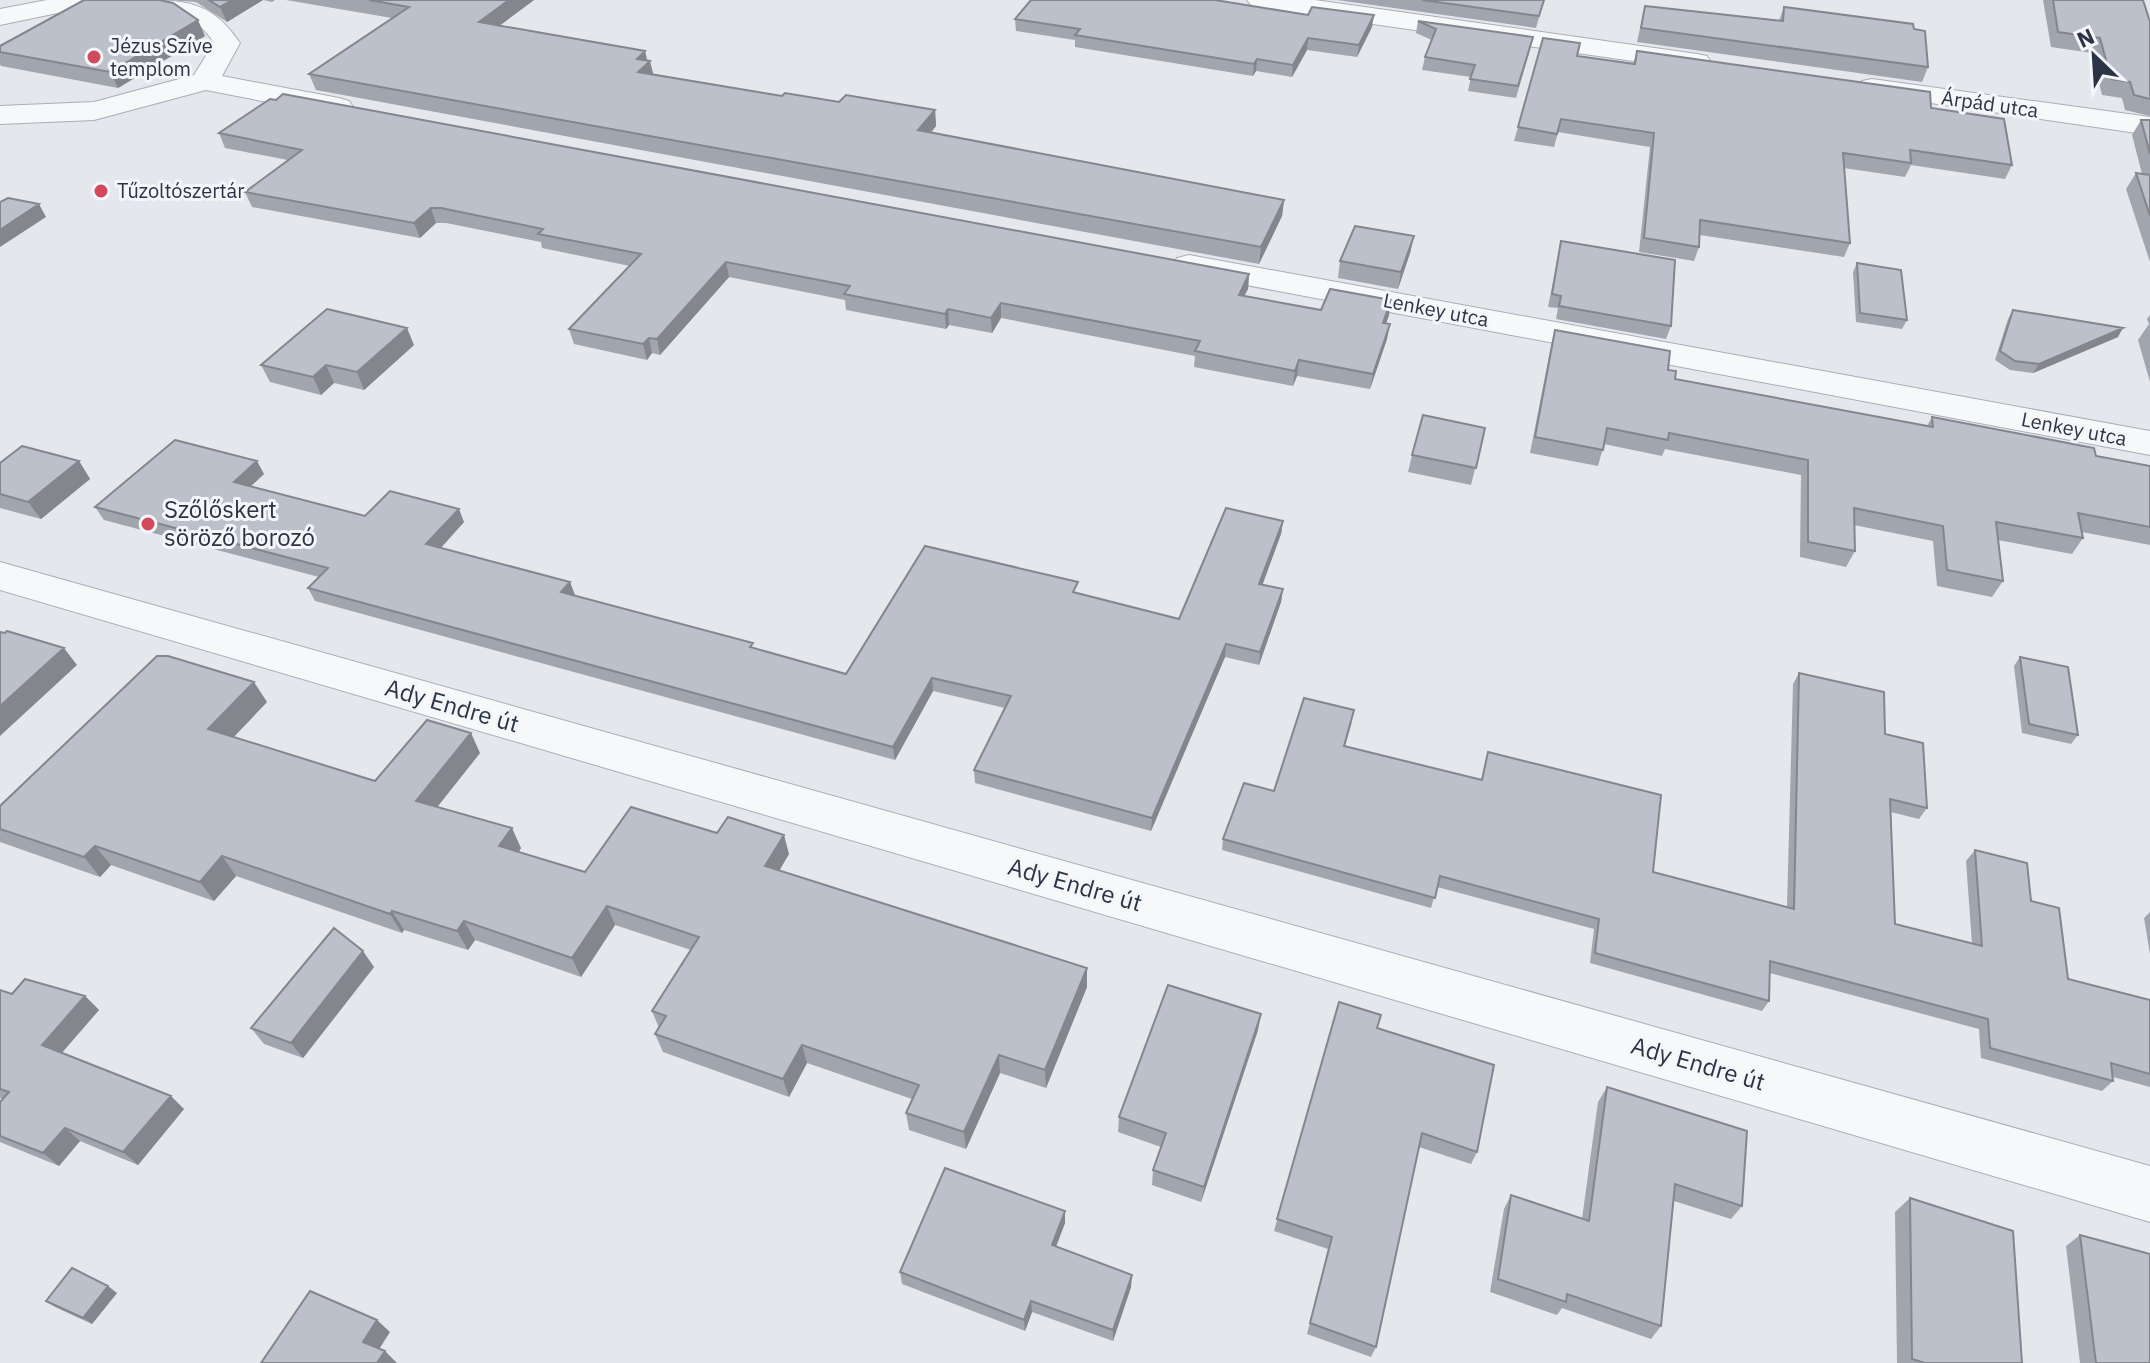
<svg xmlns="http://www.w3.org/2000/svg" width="2150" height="1363" font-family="'IBM Plex Sans',sans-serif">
<rect width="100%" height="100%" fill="#e4e7ec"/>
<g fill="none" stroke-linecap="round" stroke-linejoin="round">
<g stroke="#a9aeb7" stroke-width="2">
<path id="minor" d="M47,0H100L96,5L0,25V9Z
M135,0C185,0 211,0 240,43L222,76L339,98L349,101L353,107L349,113L339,116L206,90L94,120L0,124V106L94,102L194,75L214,43C196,13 169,13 139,5Z
M1247,0H1315L1697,54L1707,56L1711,62L1707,68L1697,70L1260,8L1251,5Z
M1872,79L2150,117V135L1862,93L1858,87L1862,81Z
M1189,255L2150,431V455L1177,272L1173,265L1177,258Z"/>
</g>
<g stroke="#a9aeb7" stroke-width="2">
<path id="tertiary" d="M0,562L2150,1166V1222L0,590Z"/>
</g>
<use href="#minor" fill="#f7f8fa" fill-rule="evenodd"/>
<use href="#tertiary" fill="#f7f8fa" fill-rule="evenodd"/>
</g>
<path fill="#a1a5ae" d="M169,0H275L272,2L263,0L227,22L196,2Z
M286,0H534L499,26L647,60L653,74L782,96L839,102L935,110L936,126L931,133L1284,200L1282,216L1259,264L316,90L309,74L392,18Z
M1337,0H1544L1536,28Z
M2043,0H2143L2150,22V116L2125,110L2122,98L2102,95L2092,53L2051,47Z
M1645,6L1779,21L1784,7L1914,29L1928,67L1922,82L1637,42Z
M1015,19L1372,27L1357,57L1307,50L1292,77L1256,71L1253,76L1075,47V40L1016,31Z
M1418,21L1530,50L1516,98L1468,91L1471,77L1422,70L1425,57L1432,40L1416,33Z
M205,36L118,88L1,66L0,64V46Z
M1637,51L1931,108L2012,165L2005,179L1911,165L1905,177L1844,168L1850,243L1844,257L1700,235L1699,247L1694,261L1639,252L1650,147L1558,132L1554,147L1514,141L1518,127L1577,56L1633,64Z
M2141,120H2150V262L2126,189L2136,173L2142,174L2132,135Z
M219,133L1249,274L1248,289L1244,296L1321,310L1389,315L1386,323L1387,339L1370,389L1297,376L1293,386L1194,367L1195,356L1001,318L992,333L949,325L946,329L846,310L845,300L729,277L660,355L652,353L647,360L574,344L569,329L630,266L542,248L541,242L446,223H436L420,238L252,207L245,192L288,160L225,148Z
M1414,236L1410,253L1398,289L1338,278L1340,261Z
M1561,241L1671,326L1666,339L1556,319L1558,308L1548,307Z
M1857,263L1907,320L1902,329L1856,322L1853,272Z
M2013,310L2118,337L2033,373L2010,370L1995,360L2008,319Z
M2150,315V382L2138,340L2149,324L2147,319Z
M1555,330L1668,370L1675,379L1927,426L1932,417L2096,456L2150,466V545L2082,532L2083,538L2072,554L1998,540L2003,581L1992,597L1937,586L1933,541L1854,525L1855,551L1846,567L1800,557L1801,475L1665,449L1662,456L1604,444L1598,466L1530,453L1551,346Z
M414,345L364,390L334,383L321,395L270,382L261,365Z
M1485,428L1471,485L1408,472L1412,455Z
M79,461L90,479L41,519L0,508V463Z
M264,474L251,486L365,516L464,522L440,548L570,582L574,596L754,648L846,674L1078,593L1179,619L1283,521L1281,534L1262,584L1283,589L1281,602L1259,665L1225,657L1151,831L975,783L974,770L1005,708L933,691L895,760L315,601L308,588L319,577L104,520L95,507Z
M2020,657L2078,735L2071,744L2022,733L2014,666Z
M1799,673L1885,734L1927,808L1919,819L1891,812L1895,924L1972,944L1966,861L1975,850L2031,901L2068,979L2150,1000V1087L2113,1077V1081L2102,1091L1981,1058L1979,1029L1770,973L1769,1001L1762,1011L1590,963L1594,929L1437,887L1431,908L1222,850L1223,839L1274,791L1352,722L1345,746L1481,780L1488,752L1653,872L1787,907L1793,684Z
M267,702L234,737L375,781L480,753L437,807L521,848L519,852L585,872L789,854L779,871L1087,968V987L1046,1088L1000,1073L966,1149L909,1130L906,1113L912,1099L807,1063L789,1097L663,1052L655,1034L659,1028L652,1011L691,950L615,925L581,977L475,940L468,950L404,930L402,933L236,876L214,901L111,865L100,877L0,842V806Z
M2150,912V954L2144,918Z
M374,967L303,1058L264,1044L251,1028Z
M0,990L12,994L85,996L99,1010L62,1053L184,1109L138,1165L80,1141L59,1166L0,1142V1102L3,1099L0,1098Z
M1339,1002L1377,1028L1477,1152L1471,1164L1419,1147L1376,1347L1371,1357L1307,1334L1328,1249L1274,1231Z
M1258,1030L1201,1202L1152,1185L1153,1170L1161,1147L1118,1132L1119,1117Z
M1607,1087L1742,1206L1731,1219L1674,1201L1661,1326L1651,1339L1562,1308L1557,1315L1490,1292L1504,1209L1511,1195L1582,1219L1598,1102Z
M1910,1198L2022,1363H1897L1895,1212Z
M1065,1223L1056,1247L1131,1287L1113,1341L1032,1312L1025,1331L902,1284L900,1272Z
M2080,1235L2150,1363H2080L2066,1246Z
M117,1293L92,1324L55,1307L46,1301Z"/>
<path fill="#83868d" d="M232,0H263L227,22L220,7Z
M509,0H534L483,38L479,22Z
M1374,15L1372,27L1357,57L1359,45Z
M198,20L205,36L118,88L110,72Z
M1308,38L1307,50L1292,77L1293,65Z
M645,51L648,63L650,61L654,77L638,72L637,59Z
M1257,59L1256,71L1253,76L1254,64Z
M935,110L936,126L919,146L918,130Z
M1284,200L1282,216L1259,264L1261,247Z
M39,204L46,217L0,247V230Z
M431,208L436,223L420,238L414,223Z
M1414,236L1410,253L1398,289L1401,272Z
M726,262L729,277L660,355L657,339Z
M1249,274L1248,289L1237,310L1239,295Z
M1391,300L1389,315L1381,338L1383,323Z
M1001,303V318L992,333L991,318Z
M948,309L949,325L946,329L945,314Z
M1390,324L1387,339L1370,389L1373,374Z
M407,328L414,345L364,390L357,372Z
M2123,328L2118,337L2033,373L2039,364Z
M649,338L652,353L647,360L643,344Z
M1299,360L1297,376L1293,386L1295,371Z
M326,365L334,383L321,395L313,377Z
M79,461L90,479L41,519L28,502Z
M257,461L264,474L241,495L234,482Z
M459,509L464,522L432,558L426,544Z
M1283,521L1281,534L1258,597L1259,584Z
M570,582L575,595L566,606L561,592Z
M1283,589L1281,602L1259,665L1260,652Z
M1226,644L1225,657L1151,831L1152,818Z
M64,648L77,665L0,736V706Z
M932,678L933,691L895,760L893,747Z
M254,682L267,702L222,749L208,729Z
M471,733L480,753L427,820L416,801Z
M512,828L521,848L509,865L499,846Z
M784,835L789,854L770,886L765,866Z
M95,846L111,865L100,877L84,857Z
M222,856L236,876L214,901L200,882Z
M607,906L615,925L581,977L572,958Z
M392,911L404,930L402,933L390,914Z
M464,921L475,940L468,950L457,931Z
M363,951L374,967L303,1058L291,1043Z
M1087,968V987L1046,1088L1045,1070Z
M85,996L99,1010L56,1059L42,1045Z
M1261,1014L1258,1030L1201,1202L1204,1187Z
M802,1045L807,1063L789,1097L783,1079Z
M999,1055L1000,1073L966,1149L964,1132Z
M171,1096L184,1109L138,1165L123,1152Z
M65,1128L80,1141L59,1166L43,1153Z
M1065,1211V1223L1052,1257V1245Z
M1132,1275L1131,1287L1113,1341V1330Z
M108,1286L117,1293L92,1324L83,1318Z
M1031,1301L1032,1312L1025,1331L1024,1320Z
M377,1320L390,1332L376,1354L363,1342Z
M385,1351L397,1363H377Z"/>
<path fill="#bbc0ca" stroke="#83868d" stroke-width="2" d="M84,0H160L173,3L198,20L110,72L0,52V46Z
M209,0H232L220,7Z
M369,0H509L479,22L645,51L637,59L650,61L638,72L782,96L785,93L839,102L846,95L935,110L918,130L1284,200L1261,247L309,74L409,7Z
M1031,0H1215L1308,15L1312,7L1374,15L1359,45L1308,38L1293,65L1257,59L1254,64L1075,35L1080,29L1015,19Z
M1422,0H1544L1539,16Z
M2053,0H2143L2150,22V99L2134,95L2130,82L2111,79L2100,38L2058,32Z
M1645,6L1783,21L1784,7L1913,24L1914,29L1925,31L1928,67L1641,28Z
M1418,21L1533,37L1518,86L1470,79L1475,65L1425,57L1436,29Z
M1543,38L1580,43L1577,56L1635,64L1637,51L1930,92L1931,108L2004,119L2012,165L1910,150L1911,163L1843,153L1850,243L1700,220L1699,247L1644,238L1654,133L1561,119L1557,134L1518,127Z
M283,94L1249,274L1239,295L1321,310L1330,289L1391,300L1383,323L1390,324L1373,374L1299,360L1295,371L1195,351L1200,341L1001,303L991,318L948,309L945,314L844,294L850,286L726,262L657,339L649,338L643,344L569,329L641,254L538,234L543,229L441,208H431L414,223L245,192L302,150L219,133L270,99L276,100Z
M2141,120H2150V154Z
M2136,173L2150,175V216Z
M8,198L39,204L0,230V202Z
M1355,226L1414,236L1401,272L1340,261Z
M1561,241L1675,260L1671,326L1559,306L1561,296L1552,294Z
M1857,263L1901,270L1907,320L1860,313Z
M327,309L407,328L357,372L326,365L313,377L261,365Z
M2013,310L2123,328L2039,364L2015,361L2000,351Z
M1555,330L1670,351L1668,370L1676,371L1675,379L1933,427L1932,417L2094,448L2096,456L2150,466V527L2078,513L2083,538L1996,522L2003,581L1947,570L1943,526L1854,508L1855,551L1808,542V460L1669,433L1668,440L1607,428L1603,450L1535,437Z
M1423,415L1485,428L1476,468L1412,455Z
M175,440L257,461L234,482L365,516L390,491L459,509L426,544L570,582L561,592L753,643L750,647L846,674L925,546L1078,582L1073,592L1179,619L1226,508L1283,521L1259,584L1283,589L1260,652L1226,644L1152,818L974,770L1011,696L932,678L893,747L308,588L328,568L95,507Z
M22,446L79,461L28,502L0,494V463Z
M7,631L64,648L0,706V632L5,633Z
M157,656H168L254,682L208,729L375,781L427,720L471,733L416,801L512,828L499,846L585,872L631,807L717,833L728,817L784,835L765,866L1087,968L1045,1070L999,1055L964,1132L906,1113L919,1085L802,1045L783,1079L655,1034L666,1016L652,1011L699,937L607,906L572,958L464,921L457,931L392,911L390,914L222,856L200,882L95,846L84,857L0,829V806Z
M2020,657L2068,667L2078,735L2029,724Z
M1799,673L1884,692L1885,734L1923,743L1927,808L1890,799L1895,924L1982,946L1975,850L2027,863L2031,901L2059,908L2068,979L2150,1000V1074L2111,1063L2113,1081L1990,1048L1988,1019L1770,961L1769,1001L1595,953L1599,919L1440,876L1435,898L1223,839L1244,783L1274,791L1304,698L1354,710L1344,746L1482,780L1488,752L1661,795L1653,872L1794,909Z
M334,928L363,951L291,1043L251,1028Z
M25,979L85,996L42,1045L171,1096L123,1152L65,1128L43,1153L0,1136V1102L9,1092L0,1089V990L12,994Z
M1168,985L1261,1014L1204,1187L1153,1170L1166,1133L1119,1117Z
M1339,1002L1381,1015L1377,1028L1494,1065L1477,1152L1422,1133L1376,1347L1310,1323L1332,1237L1277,1219Z
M1607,1087L1747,1131L1742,1206L1675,1184L1661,1326L1567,1294L1566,1302L1498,1279L1511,1195L1589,1221Z
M945,1168L1065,1211L1052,1245L1132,1275L1113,1330L1031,1301L1024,1320L900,1272Z
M1910,1198L2013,1231L2022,1363H1925L1912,1359Z
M2080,1235L2150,1254V1363H2096Z
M72,1268L108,1286L83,1318L46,1301Z
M310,1291L377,1320L363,1342L385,1351L377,1363H261Z"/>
<g fill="#d1495b" stroke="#f4f6f9" stroke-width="3">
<circle cx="94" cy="57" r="8"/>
<circle cx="101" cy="191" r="8"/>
<circle cx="148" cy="524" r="8"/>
</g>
<g text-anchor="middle" stroke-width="6" stroke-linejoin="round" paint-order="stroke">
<g font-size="20" fill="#2b3445" stroke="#f4f6f9" text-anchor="start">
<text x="110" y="53">Jézus Szíve<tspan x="110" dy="23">templom</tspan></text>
<text x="117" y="198">Tűzoltószertár</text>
</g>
<g font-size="20" fill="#2b3445" stroke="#f4f6f9">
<text transform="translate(1990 104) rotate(8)" y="7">Árpád utca</text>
<text transform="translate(1436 310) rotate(11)" y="7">Lenkey utca</text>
<text transform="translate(2074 429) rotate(11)" y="7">Lenkey utca</text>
</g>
<g font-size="24" fill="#2b3445" stroke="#f4f6f9" text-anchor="start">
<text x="164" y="518">Szőlőskert<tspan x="164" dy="28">söröző borozó</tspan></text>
</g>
<g font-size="24" fill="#2b3445" stroke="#f4f6f9">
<text transform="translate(452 706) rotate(16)" y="8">Ady Endre út</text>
<text transform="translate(1075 885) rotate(16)" y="8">Ady Endre út</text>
<text transform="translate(1698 1064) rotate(16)" y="8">Ady Endre út</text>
</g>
</g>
<g transform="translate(2094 56) rotate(335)" stroke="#f4f6f9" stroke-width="6" paint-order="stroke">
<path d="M0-6L14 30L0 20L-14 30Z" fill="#2b3445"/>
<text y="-12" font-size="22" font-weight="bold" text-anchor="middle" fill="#2b3445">N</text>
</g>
</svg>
